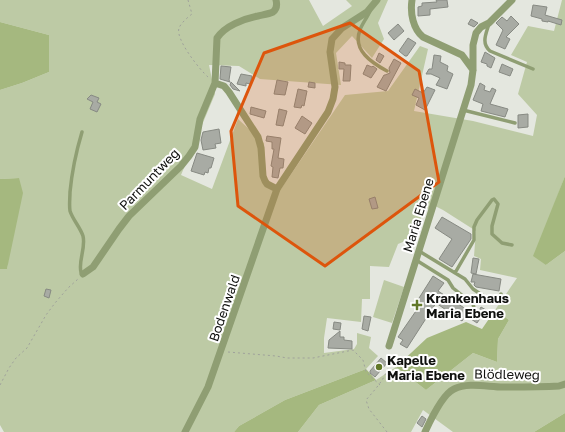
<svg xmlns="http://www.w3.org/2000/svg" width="565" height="432" font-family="'Golos Text',sans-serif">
<rect width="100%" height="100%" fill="#e4e7df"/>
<path fill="#bdcaa5" d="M0,0H309L323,26L352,6L346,0H388L378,23L384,39L372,58L352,36L336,53L341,85L260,79L239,66L209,65L215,94L181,175L212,189L238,119L264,143L266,179L281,189L345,95L388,91L420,46L428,49L414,111L473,121L533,136L537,115L518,94L527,62L511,55L528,26L554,31L562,0H565V176L547,224L546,265L565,251V413L534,432H453L423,410L411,432H298L319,405L376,380L396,367L426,390L473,353L497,362L498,339L509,320L495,310L517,278L480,270L481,259L474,256L476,231L443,210L431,204L429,209L424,208L418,229L414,228L410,239L398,244L389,267L370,266V299H362L361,322L327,318L324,338V353L354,349L357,344V333L371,337L369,348L378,356L366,369L285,400L239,426L234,432H4L0,425V269H7L19,178L0,179V90L22,83L49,72V35L0,22Z
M384,280L404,287L392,323L373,317Z"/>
<path fill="#a5b87f" d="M0,22L49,35V72L22,83L0,90Z
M565,176V251L546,265L533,256Z
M19,178L23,193L7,269H0V179Z
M495,310L509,320L498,339L497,362L473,353L426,390L396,367L427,338L466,322L482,329Z
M366,369L376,380L319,405L298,432H234L239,426L285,400Z
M565,413V432H534Z"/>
<path fill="#a8aba4" stroke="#878a83" d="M436,0H447L448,7L430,9V15L418,16V7L422,6V3L437,2Z
M533,5L547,7L545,15L562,20L561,25L548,21V22L542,21V19L531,16Z
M511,16L519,24L506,37L510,39L505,49L496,45L503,30L496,23L502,17L507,21Z
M471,19L478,23L474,27L468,24Z
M398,24L404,31L394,40L388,33Z
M408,38L416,43L407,56H405L399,51Z
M485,52L495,58L491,68L487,66V64L481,62Z
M379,53L384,56L380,63L376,60Z
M434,55L441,56L440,62L448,66L447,71L453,74L447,89L436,85L440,78L431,74H426L429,69H432Z
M394,59L401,63L386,91L377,87L384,75H385L390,73L389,68Z
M339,62L345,63V65H351L350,81H343L344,69H339Z
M502,64L513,69L510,76L499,72Z
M367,65L372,67L373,66L377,69L371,78L363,74Z
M221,66L231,67L229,80L230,82L220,79Z
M241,74L252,76L250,84L246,83V86L237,84Z
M277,80L288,82L285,95L274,94Z
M231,82L240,91L233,89L230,85Z
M309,82L315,83V88L308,87Z
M480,83L485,86L484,90L490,92L492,88L496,90L490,104L508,109L505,117L481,111L483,104L473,100Z
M427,87L435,90L425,110L416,105L419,98L412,95L415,89L423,93Z
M298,89L307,91L304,106L302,105L301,108L294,107Z
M91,95L99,98L97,102L101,104L97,112L90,109L93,102L87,99Z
M251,107L266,111L264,118L250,114Z
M279,109L287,111L283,126L276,125Z
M528,114V127L518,128V115Z
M302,116L312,123L305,134L295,128Z
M219,129L221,143L215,144L216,148L203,150L201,140L203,132Z
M267,136L281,138L278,158L284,159L283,168H280L278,178L272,177L273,167L271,166L274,149H272V142L266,141Z
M197,153L214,158L211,168H209L208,173L205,172L204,175L191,171Z
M375,197L378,208L372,209L369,199Z
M442,217L471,234V239L452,267L439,259L452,239L435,228Z
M473,258L479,259L476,274L471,273Z
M473,274L501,279L499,291L476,287L474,285L475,282H471Z
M433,276L444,283L438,291L469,311L467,316L466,315L462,321L436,303L407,348L400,344L403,340L398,337L418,308L414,306Z
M46,289L51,290L49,298L44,296Z
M481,307L486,310L477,323L471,319L474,315L476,316Z
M364,316L371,317L368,331L362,329Z
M334,322L341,323L340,330L333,329Z
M340,331V337H344V340L352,341V349L328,348L329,340Z
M381,358L387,363L375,377L370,373V371Z
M422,416L426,419L422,427L417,423Z"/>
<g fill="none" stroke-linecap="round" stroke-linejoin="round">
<path stroke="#9fa19b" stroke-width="1" stroke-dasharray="2 3" stroke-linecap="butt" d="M188,0L192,14C188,17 181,23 179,28C175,39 200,70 208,77
M228,352L276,356L287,358H313L353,350L363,360L366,372L380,385
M0,385L9,368L16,358L27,348L46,315L55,303L68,288L78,279
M387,432L369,409L366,400C378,386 391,373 390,353"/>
<path stroke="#8f9e73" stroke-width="3.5" d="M370,11C367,18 362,24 360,30C352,50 372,63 387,71
M489,24C486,34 481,43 490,51L533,69
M463,110L515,123
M82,132C76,152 72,171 70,192C70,198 69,205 70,211C73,220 80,227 83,236C86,248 78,261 81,272L83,274
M419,251L465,279L473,289L488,299L496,302L501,294
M416,260L448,280L453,288L473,304L474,308L470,316
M455,273L474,240V227L477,220L492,200L494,199L498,204L492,226V234L502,243L512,245"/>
<path stroke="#8f9e73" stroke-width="7" d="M412,0C410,13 413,29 423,37L462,55L473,70
M215,83L224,86L229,92L258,137L261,148L263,176L265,181L267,184L277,189
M83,274L93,267L119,229L129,216L181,166L189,156L195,147L200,119L215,83L217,38C225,26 243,19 258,16C262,15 269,14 273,12C277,9 277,4 276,0
M389,346L471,85L473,70V45L476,33L481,27L489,23L512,0
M185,432L208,387L277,189L328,112L333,99L335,87L330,52L332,39L342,28L367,12L377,0
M425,432C430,421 443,394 454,389C468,382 488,387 503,387C521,387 540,387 559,386L565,384"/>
</g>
<path fill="#dd550c" fill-opacity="0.2" stroke="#dd550c" stroke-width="3" stroke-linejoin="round" d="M350,23L419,71L439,182L325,266L238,206L231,131L264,53Z"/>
<g fill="#627829" stroke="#fff" stroke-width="1.5">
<path d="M415 299h4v4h4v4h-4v4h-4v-4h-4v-4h4z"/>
<circle cx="379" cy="367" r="4"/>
</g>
<g text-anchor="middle" stroke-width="4" stroke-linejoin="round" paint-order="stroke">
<g font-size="13" fill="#0f100e" stroke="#fff">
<text transform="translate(149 179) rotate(-46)" y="5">Parmuntweg</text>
<text transform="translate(418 215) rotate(-73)" y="5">Maria Ebene</text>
<text transform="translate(224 308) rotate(-71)" y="5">Bodenwald</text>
<text transform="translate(507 374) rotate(1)" y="5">Blödleweg</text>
</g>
<g font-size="13" font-weight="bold" fill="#0f100e" stroke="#fff" text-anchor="start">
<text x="426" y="303">Krankenhaus<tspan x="426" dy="15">Maria Ebene</tspan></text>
<text x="387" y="365">Kapelle<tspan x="387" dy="15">Maria Ebene</tspan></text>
</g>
</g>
</svg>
